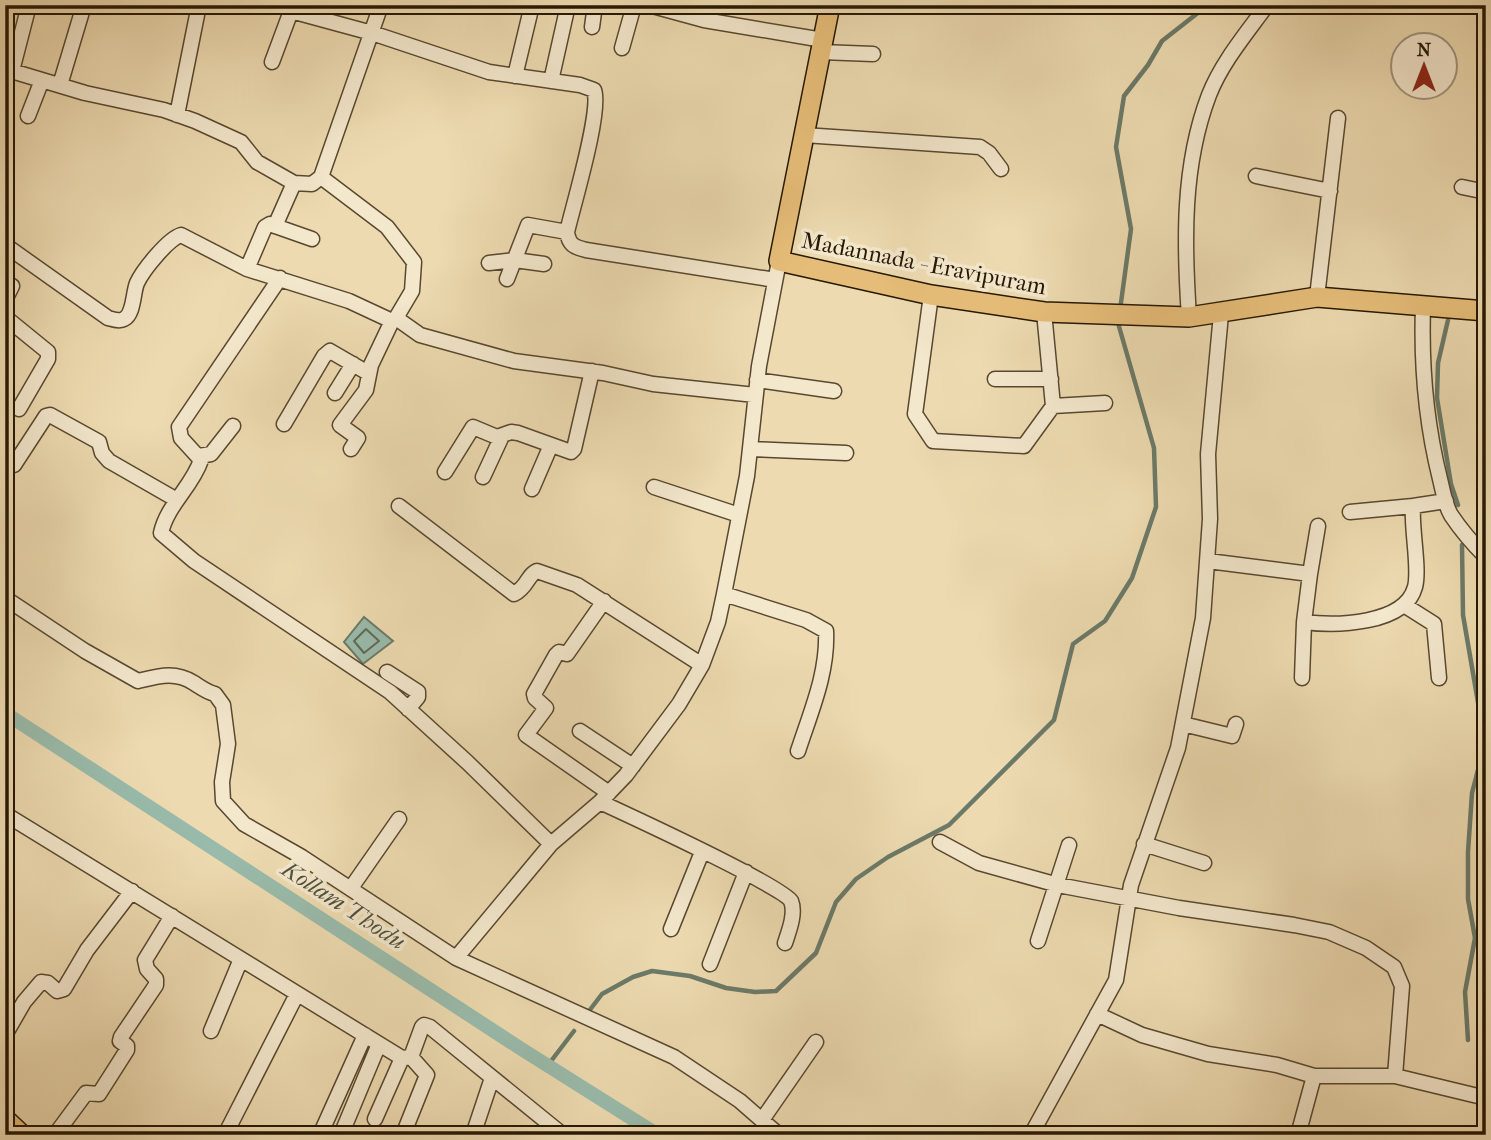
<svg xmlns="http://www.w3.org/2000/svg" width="1491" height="1140" font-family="'IM FELL French Canon',serif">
<rect width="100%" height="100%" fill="#eddab0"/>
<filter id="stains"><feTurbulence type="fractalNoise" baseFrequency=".00286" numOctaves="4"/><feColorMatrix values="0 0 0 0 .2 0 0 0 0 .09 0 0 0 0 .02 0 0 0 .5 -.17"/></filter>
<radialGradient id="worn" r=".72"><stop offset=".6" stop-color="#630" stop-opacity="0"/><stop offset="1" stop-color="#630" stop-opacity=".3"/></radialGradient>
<path fill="#99bbab" stroke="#6b7a68" stroke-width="2" d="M364,617L393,641L363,664L344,642Z"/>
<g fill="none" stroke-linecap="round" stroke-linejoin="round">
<path stroke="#606a58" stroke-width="2" d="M366,629L379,641L364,653L354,641Z"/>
<path stroke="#6b7a68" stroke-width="4.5" d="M1120,310L1131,229L1116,147L1124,96L1148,65L1162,41L1208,5
M1448,320L1438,363L1437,398L1451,484L1458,505
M1462,545L1463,615L1485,743L1472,793L1468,852V899L1475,938L1465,992L1468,1040
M589,1011L602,994L633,977L652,971L690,976L726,988L755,992L776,991L816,953L836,902L856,879L888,857L949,825L1054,720L1073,644L1105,621L1132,578L1156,507L1154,448L1118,323L1119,319
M548,1065L574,1031"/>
<path stroke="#99bbab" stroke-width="14" d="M5,713L523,1050L658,1135"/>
<g stroke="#58482f" stroke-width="17">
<path id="minor" d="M292,5L291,11L372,33L489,72L580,85L594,90C602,110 573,206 567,232C569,245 574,247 586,250L775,280
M649,5L704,20L823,40
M592,27L595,5
M622,48L634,5
M821,52L873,54
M272,62L291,11
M5,69L85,93L164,110L195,121L241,142L257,162L294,183L312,184L321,177L387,227L414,262L412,291L396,318
M12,71L29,5
M515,76L532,5
M551,81L568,5
M60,85L84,5
M177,115L199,5
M28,116L42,80
M804,135L980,147L989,153L1001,169
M1256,176L1330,191
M321,177L381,5
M1462,187L1486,192
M275,226L312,239
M5,245L108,318C112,319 119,322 124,319C134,314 133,292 137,283C143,270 168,239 181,235L247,269L349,301L392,321L396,318L420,335L514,361L603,373L653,384L755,395
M489,263L515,260L544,264
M247,269L265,227L270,224L275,226L294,183
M280,278L179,427L181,438L201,460C192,487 167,505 161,533L194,561L390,692L467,762L551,844
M507,279L528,225L567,232
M5,282L12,286L5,300
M931,295L915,414L933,441L1024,446L1053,406L1044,312
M1317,297L1338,118
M1423,307C1421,365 1426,423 1440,479C1443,491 1445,505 1451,515C1461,530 1473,544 1486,557
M5,317L48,352V359L19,409
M1189,317C1184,243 1182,166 1209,95C1222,62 1246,34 1267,5
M995,379H1051
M757,380L834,391
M335,393L353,364
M1053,406L1105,403
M284,424L324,356L330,351L368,373
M351,449L358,438L340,425L366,390L371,365L392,321
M750,449L846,453
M199,456L211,454L233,426
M14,465L46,416L50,415L99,442L102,453L109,461L177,500
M445,472L473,427L497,437L511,432L518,433L571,452L574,449L592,371
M483,477L502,436
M654,487L739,515
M532,489L551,445
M399,506L514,594C528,587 527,575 537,571L577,585L702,665
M1350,512L1413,506
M1208,561L1310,574L1304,622C1335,626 1405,625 1415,587C1420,569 1411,528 1413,506L1446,501
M1310,574L1318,526
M724,594L806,620L826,631C828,673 811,711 798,751
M5,598L85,651L138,681C159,676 175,671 194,683C202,688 207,692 215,694L223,705L228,744L222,782L223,801L244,824L302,857L456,958
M604,601L567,654L559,652L556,655L534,694L535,698L546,708L526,735L609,793
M1404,605L1434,624L1439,678
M387,672L418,692V697L408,709
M1302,678L1304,622
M1183,724L1232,736L1236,724
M580,731L633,766
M600,802C626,814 784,887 791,901C796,913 789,931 785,943
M5,814L402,1058L411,1057L422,1027L424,1025L430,1027L563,1135
M940,842L979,863L1058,885L1179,908L1294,925L1329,932L1366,948L1394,967L1402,986L1395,1076
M1144,844L1204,863
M351,888L399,819
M671,929L702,852
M1038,941L1069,845
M710,964L746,872
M1097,1014L1142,1035L1208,1054L1277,1065L1314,1076H1395L1486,1098
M211,1031L241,959
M5,1035L24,1002L41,982L48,983L57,991L64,989L87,950L132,891
M375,1119L402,1058
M762,1120L816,1042
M55,1135L86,1093L99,1094L127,1050V1046L120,1041L121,1037L156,985V979L147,969L145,960L172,916
M225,1135L297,994
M320,1135L365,1035
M341,1135L379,1044
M403,1135L427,1075L411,1057
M473,1135L492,1078
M779,1135L740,1101L674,1057L456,958L551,844L600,802L626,775L679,704L702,665L718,622L724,594L747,476L759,366L779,261
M1031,1135L1116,980L1131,885L1178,748L1203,618L1210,519L1208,454L1221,314
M1298,1135L1314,1076"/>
</g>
<g stroke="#271804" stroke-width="22">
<path id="major" d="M830,5L779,261L931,295L1044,312L1189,317L1317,297L1486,311
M5,1119L22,1135"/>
</g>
<use href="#minor" stroke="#f3e7cc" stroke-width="14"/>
<use href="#major" stroke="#e6bd78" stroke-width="19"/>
</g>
<g text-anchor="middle" stroke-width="7" stroke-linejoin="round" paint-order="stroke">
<g font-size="23" fill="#271804" stroke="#f3e7cc">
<text transform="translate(924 263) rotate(11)" y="8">Madannada - Eravipuram</text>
</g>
<g font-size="24" font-style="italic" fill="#4f513e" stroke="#f3e7cc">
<text transform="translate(344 905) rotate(33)" y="8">Kollam Thodu</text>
</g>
</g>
<rect width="1491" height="1140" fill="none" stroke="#eddab0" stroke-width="28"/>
<rect x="7" y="7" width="1477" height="1126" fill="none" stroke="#271804" stroke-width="3.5"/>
<rect x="14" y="14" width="1463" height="1112" fill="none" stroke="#271804" stroke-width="2"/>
<g transform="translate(1424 66)"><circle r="33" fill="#f3e7cc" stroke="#a1947c" stroke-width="2"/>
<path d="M0-5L12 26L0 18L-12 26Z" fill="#8f2418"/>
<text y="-10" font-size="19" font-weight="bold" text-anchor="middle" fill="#271804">N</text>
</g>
<rect width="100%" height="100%" filter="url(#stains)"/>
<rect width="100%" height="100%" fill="url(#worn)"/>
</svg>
